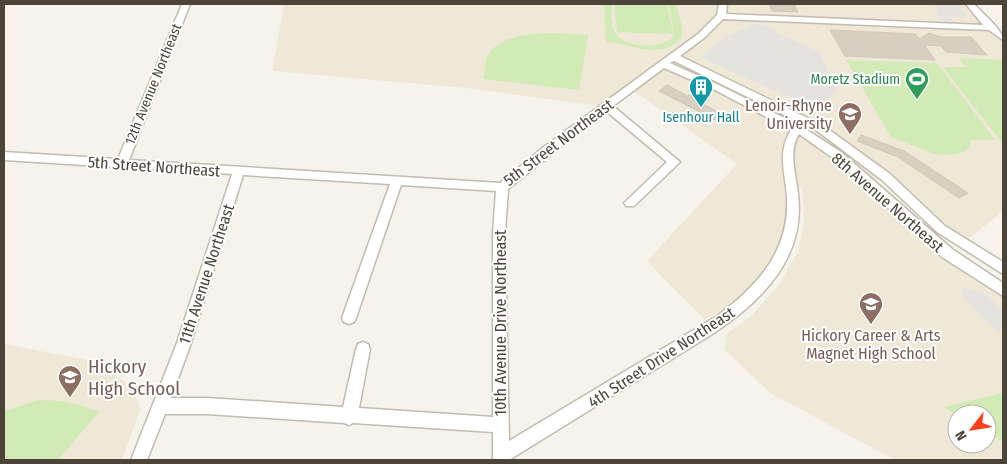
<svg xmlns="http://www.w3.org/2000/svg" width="1007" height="464" font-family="'Fira Sans Condensed',sans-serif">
<rect width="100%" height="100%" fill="#f6f3ec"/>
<path fill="#efe8d6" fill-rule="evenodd" d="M284,4H967L1003,41V211L966,241L943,223L890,176L862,185L935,254L1003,298V460H895L770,393L724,349L727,333L749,318L778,286L798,251L804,222L802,187L784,184L787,215L781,239L761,276L743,296L705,320L647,261L737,164L627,86L600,106L466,88L272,71ZM957,414H987V444H957Z
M4,344L87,360L133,386L140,410L122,460H4Z"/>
<path fill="#d2eab5" d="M604,4H611C612,12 610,24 614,31C624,49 661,50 674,36L669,4H676C678,12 682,22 682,31C683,38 677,43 671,46C648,56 629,43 606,42Z
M614,4H667L673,34L617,32Z
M551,33L588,35L579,90L483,79C485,72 485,61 488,55C500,35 531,34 551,33Z
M958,58L1003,60V144L943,67H966Z
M846,60L937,63L995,140H971L970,146L966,151L952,155L934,154L891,137Z
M1003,393V442L987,433V414H957V416L944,407Z
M39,400C61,400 78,403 99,412L58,460H4V411Z"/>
<path fill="#e5e3e0" d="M928,4H958L961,8H957L969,16L960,18L949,15L955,23H949L941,19L935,11H939L935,6Z
M756,24L774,29L776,32L819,52L837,89L817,110L700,57L727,36Z
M962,286L987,295L1003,311V329L997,331L961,294Z"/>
<path fill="#d8cfc1" stroke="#d3c7b4" d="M769,4H794L798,12L772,11Z
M830,30L915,34L920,39L929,33L941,37H971L987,55L946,52L941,46L924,45L935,60L845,56Z
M667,85L688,96L692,93L703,98L699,102L722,114L715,120L659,91Z
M861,135L904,151L968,193L959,198L898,157L857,141Z"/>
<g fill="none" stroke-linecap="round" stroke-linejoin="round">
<g stroke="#c2bbae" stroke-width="3">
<path id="minor" d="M182,4H190L129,160L500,183L545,146L698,34L717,15L719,4H727L726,14L983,25L966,4H974C983,14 1003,30 1003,40L989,30L723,19L704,38L680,56L824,126L890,174L945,226L1003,262V274L937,232L882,180L816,130L807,126L804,128L841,152L952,249L1003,283V296L942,257L833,158L799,134C788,152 796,174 798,194C806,257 762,301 714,333L509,460H493V432L353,423L349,425L344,423L207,414H165L147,460H131L177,343L232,174L125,167L121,169L116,167L4,160V152L118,159ZM674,61L799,122L796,124L721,86L670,63ZM664,68L715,90L791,130C777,152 785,172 787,197C790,250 758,286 717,316L509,441L505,232L508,189L606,111L667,162L624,203L626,206H634L680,162L613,106ZM243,175L390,184L342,318L344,322L349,324L354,322L356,318L401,185L496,191L493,232V417L359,408L370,349L368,344L363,342L358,344L356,349L343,407L207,398H171L191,343Z"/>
</g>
<use href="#minor" fill="#fff" fill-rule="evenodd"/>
</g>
<defs>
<g id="stadium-pin" transform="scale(1.25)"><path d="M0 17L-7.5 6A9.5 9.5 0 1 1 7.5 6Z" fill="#2e9e5b" stroke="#fff"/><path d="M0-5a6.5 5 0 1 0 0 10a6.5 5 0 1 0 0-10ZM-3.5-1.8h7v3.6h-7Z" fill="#fff"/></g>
<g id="building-pin" transform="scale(1.25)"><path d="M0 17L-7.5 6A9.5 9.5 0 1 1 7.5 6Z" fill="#0f9aa8" stroke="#fff"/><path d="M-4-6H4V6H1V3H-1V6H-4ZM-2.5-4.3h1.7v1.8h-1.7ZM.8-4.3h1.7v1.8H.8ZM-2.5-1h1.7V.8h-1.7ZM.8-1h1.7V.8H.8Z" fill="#fff"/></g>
<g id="university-pin" transform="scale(1.25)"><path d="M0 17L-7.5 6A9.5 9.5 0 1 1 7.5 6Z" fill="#8d6e63" stroke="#fff"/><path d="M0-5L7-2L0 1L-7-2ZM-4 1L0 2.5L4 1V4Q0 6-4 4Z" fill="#fff"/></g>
<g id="school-pin" transform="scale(1.25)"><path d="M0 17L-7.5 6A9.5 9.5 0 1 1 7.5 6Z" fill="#8d6e63" stroke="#fff"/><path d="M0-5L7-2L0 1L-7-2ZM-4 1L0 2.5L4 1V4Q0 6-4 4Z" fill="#fff"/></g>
</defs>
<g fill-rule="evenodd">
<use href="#stadium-pin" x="917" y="79"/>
<use href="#building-pin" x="701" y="87"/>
<use href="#university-pin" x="850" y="114"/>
<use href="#school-pin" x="871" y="304"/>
<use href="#school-pin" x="70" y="377"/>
</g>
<g text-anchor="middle" stroke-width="4" stroke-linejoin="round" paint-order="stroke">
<g font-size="14" fill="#27864d" stroke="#fff" text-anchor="end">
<text x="900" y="84">Moretz Stadium</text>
</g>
<g font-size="14" fill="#4b4439" stroke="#fff">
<text transform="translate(153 84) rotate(-68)" y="5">12th Avenue Northeast</text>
</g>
<g font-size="14" fill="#0d838f" stroke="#fff">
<text x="701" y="122">Isenhour Hall</text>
</g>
<g font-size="16" fill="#785e54" stroke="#fff" text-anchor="end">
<text x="832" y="111">Lenoir-Rhyne<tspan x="832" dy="18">University</tspan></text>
<text x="871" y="341" text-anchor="middle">Hickory Career &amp; Arts<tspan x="871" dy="18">Magnet High School</tspan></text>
</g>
<g font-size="16" fill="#4b4439" stroke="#fff">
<text transform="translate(558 142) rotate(-37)" y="6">5th Street Northeast</text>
<text transform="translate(154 166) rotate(4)" y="6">5th Street Northeast</text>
<text transform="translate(888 202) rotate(41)" y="6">8th Avenue Northeast</text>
<text transform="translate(206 274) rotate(-72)" y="6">11th Avenue Northeast</text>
<text transform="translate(500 323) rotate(-90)" y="6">10th Avenue Drive Northeast</text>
<text transform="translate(661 357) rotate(-33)" y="6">4th Street Drive Northeast</text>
</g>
<g font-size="19" fill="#785e54" stroke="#fff" text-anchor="start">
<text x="88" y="373">Hickory<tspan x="88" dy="22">High School</tspan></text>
</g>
</g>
<rect width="1007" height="464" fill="none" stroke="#4b4439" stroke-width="10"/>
<g transform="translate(972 429) rotate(239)"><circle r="24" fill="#ffffff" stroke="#b7b4b0"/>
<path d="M0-4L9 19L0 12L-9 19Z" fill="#fc3f1d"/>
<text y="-8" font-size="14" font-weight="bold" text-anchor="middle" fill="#4b4439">N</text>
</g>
</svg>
